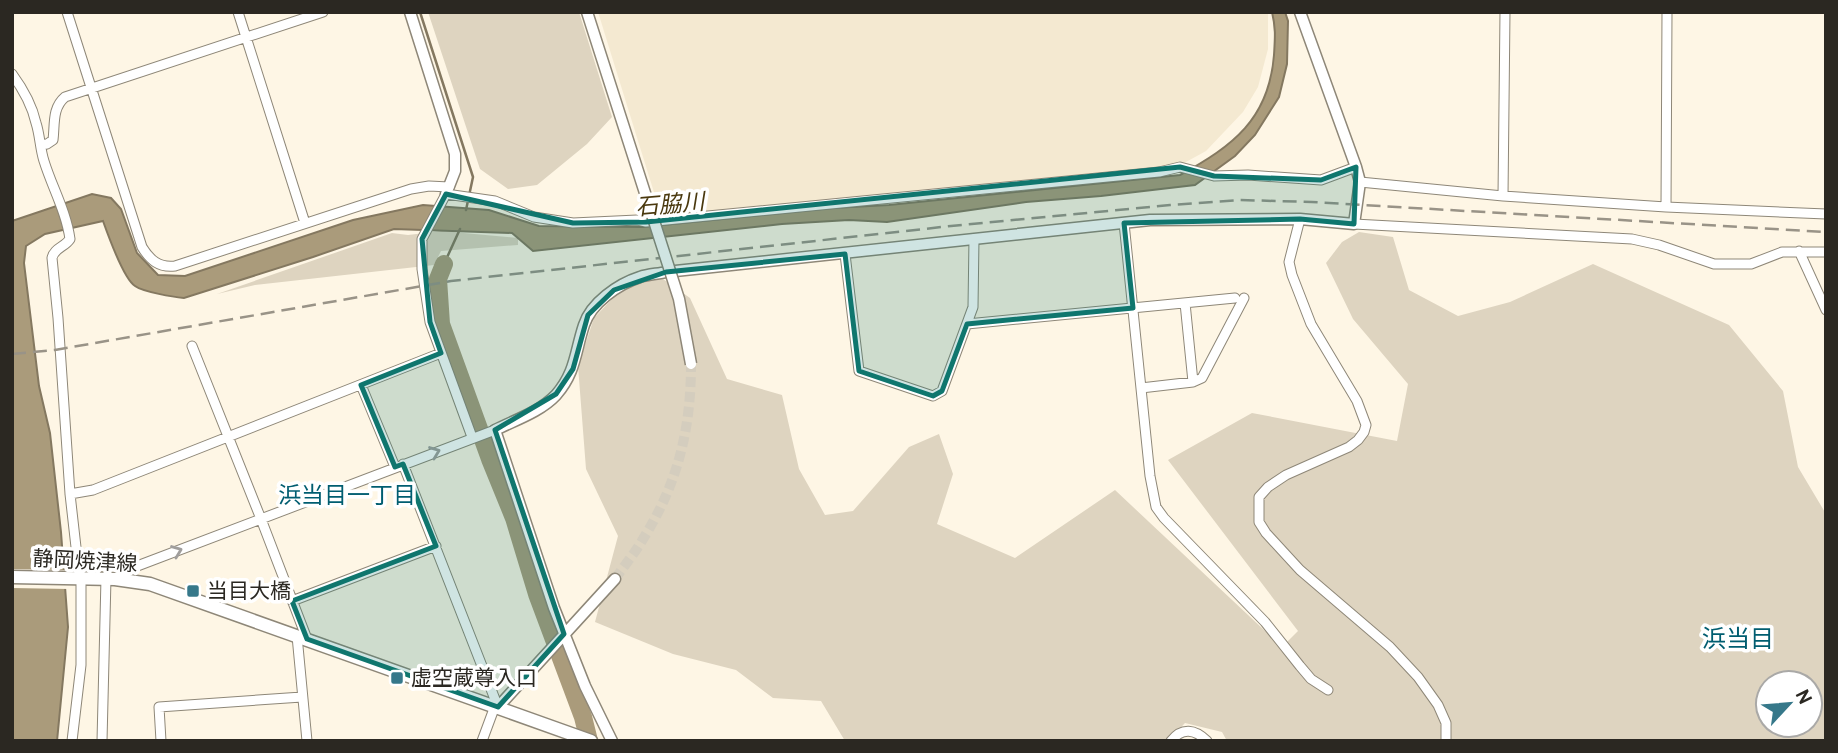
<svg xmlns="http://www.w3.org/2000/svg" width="1838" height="753" font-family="Overpass,'Noto Sans JP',sans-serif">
<rect width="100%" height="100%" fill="#fef6e5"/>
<path fill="#f4e9d1" d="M598,12H1268V49L1258,87L1243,112L1206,151L1186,162L1157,169L662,218Z"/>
<path fill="#ded4c0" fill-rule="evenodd" d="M428,12H579L612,117L587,144L537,185L508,189L480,169Z
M442,231L518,238V245L441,251L434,265L255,285L217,294L392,233L408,235Z
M1359,232L1393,237L1409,290L1458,316L1510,302L1593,264L1729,325L1783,391L1798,467L1826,514V741H1227L1222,732L1185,723L1168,741H845L821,701L773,698L736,670L673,654L595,622L618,536L586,469L578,366L594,318L613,298L633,282L663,279L690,298L727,379L782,395L799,469L825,515L853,511L909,447L939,434L953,474L937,524L1015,558L1115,490L1282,647L1298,631L1168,460L1252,413L1397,441L1408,384L1353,319L1326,263L1342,242ZM1768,683H1810V725H1768Z"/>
<path fill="#aa9b7b" stroke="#847860" stroke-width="2" d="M1272,12H1285L1288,21L1287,64L1279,97L1255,135L1235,156L1195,185L1101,196L1026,202L887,222L849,220L782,224L533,251L512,233L394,229L313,257L184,298C174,297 143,292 135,286C124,279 108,235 103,221L45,234L26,246L24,263L39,386L50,433L61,532L68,627L57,741H12V221L92,194L111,198L121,209L137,253L158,275L185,276L353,220L423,205L489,210L539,226L643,227L832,208L889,205L1180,175C1233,146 1269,119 1274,55C1275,38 1276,29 1272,12Z"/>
<path fill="#fef6e5" d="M12,569L68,570L69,589L12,588Z"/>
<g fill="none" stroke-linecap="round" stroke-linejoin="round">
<path stroke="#847860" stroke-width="2.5" d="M420,12L473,177L466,210
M444,264L460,229"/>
<path stroke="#aa9b7b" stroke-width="18" d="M444,264L438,279L441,324L490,459L514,518L537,594L583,717L589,741"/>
<path stroke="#d4cdbe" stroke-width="10" stroke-dasharray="10 5" stroke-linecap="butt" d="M615,579C624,566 635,553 643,539C678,483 691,429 691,364"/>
<g stroke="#8e8778" stroke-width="11">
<path id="minor" d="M67,12L142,247C150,260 159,268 175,266L411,189L429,186L449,187
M238,12L305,223
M12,74C23,89 32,105 36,123C40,135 40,149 44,161C52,187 66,211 70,239C65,247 54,248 52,258L58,318L70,494L77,556L81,578V665L72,741
M41,145L47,144L53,140C55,124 52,108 65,97L323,12
M1360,182L1503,196L1666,207L1826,214
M1503,196L1505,12
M1666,207L1667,12
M1300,219L1289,262L1292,275L1311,324L1357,401L1366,425L1364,432L1358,440L1349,447L1286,475L1268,487L1259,497V522L1266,533L1300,570L1390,647L1418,677L1438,705L1446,723V741
M1124,223L1150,476L1156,507L1164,518L1265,622L1300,666L1311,679L1328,690
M1354,224L1632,239L1659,245L1714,264H1751L1782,252H1826
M1799,251L1826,310
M845,254L859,371L933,396L942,391L973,307L974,239
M1185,303L1193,382
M967,324L1235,298
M192,346L261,519L307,639
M361,385L395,467
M1141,388L1193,382L1202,378L1244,298
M472,437L430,322L422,269V239L446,194L495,201L534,217L573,223L637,220L646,222L1159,172L1180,167L1214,176L1248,175L1321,180L1356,167
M403,464L498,707
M70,494L93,490L441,353
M115,579L132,568L495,430
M292,601L436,546
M297,636L307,741
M102,741L106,578
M161,741L159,707L302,697
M482,741L495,706
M1171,741C1182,727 1195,729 1207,741"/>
</g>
<g stroke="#8e8778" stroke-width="13">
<path id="tertiary" d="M410,12L455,154V171L446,194
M498,707L615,579
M612,741L585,686L554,608L495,430C515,420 540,412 556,395C576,372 575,352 584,325C591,303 618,284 640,277C648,274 658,274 666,272L1150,220L1300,219L1354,224L1360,182L1356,167L1300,12"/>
</g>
<g stroke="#8e8778" stroke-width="15">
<path id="secondary" d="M12,577L115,579L150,584L591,741"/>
</g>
<use href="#minor" stroke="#fff" stroke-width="9"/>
<use href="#tertiary" stroke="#fff" stroke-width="10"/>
<use href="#secondary" stroke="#fff" stroke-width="12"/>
<path stroke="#999387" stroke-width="2.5" stroke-dasharray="14 7" stroke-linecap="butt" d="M12,354L55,350L451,281L951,226L1170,205L1239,200L1312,202L1826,232"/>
<g stroke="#8e8778" stroke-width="13" stroke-linecap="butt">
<path id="tertiary-bridge" d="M587,12L679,299L691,364"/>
</g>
<use href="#tertiary-bridge" stroke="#fff" stroke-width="10"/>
</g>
<defs><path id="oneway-chevron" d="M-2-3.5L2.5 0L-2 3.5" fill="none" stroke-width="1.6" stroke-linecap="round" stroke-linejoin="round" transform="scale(1.75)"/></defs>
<g stroke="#a09e9c">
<use href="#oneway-chevron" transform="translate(435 452) rotate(-21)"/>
<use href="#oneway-chevron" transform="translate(177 551) rotate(-21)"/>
</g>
<path fill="#0f766e" fill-opacity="0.2" stroke="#0f766e" stroke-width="5" stroke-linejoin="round" d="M1180,167L1214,176L1321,180L1356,167L1354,224L1300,219L1124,223L1133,308L967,324L942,391L933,396L859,371L845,254L666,272L614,290L588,315L573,369L556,394L495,430L564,634L498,707L307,639L292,601L436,546L403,464L395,467L361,385L441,353L430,322L422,239L446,194L573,223L646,222Z"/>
<g fill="#36788a" stroke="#fff" stroke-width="2.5">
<rect x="186" y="584" width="14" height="14" rx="3.5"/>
<rect x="390" y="671" width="14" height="14" rx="3.5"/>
</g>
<g text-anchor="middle" stroke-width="7" stroke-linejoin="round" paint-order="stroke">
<g font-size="21" fill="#2b2822" stroke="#fff">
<text transform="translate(85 561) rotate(3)" y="7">静岡焼津線</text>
</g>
<g font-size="21" fill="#2b2822" stroke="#fff" text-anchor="start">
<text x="207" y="598">当目大橋</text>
<text x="411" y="685">虚空蔵尊入口</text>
</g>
<g font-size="23" font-style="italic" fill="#4a390f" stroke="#fff">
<text transform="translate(670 204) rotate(-5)" y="8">石脇川</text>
</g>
<g font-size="23" fill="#005d70" stroke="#fff">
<text x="347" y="503">浜当目一丁目</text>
</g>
<g font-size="24" fill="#005d70" stroke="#fff">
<text x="1738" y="647">浜当目</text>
</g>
</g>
<rect width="1838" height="753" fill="none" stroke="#2b2822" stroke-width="28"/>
<g transform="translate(1789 704) rotate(64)"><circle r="33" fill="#ffffff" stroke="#aaa9a7" stroke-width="2"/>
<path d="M0-5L12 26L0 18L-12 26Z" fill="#36788a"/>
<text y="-10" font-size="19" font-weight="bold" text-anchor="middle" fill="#2b2822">N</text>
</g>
</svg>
